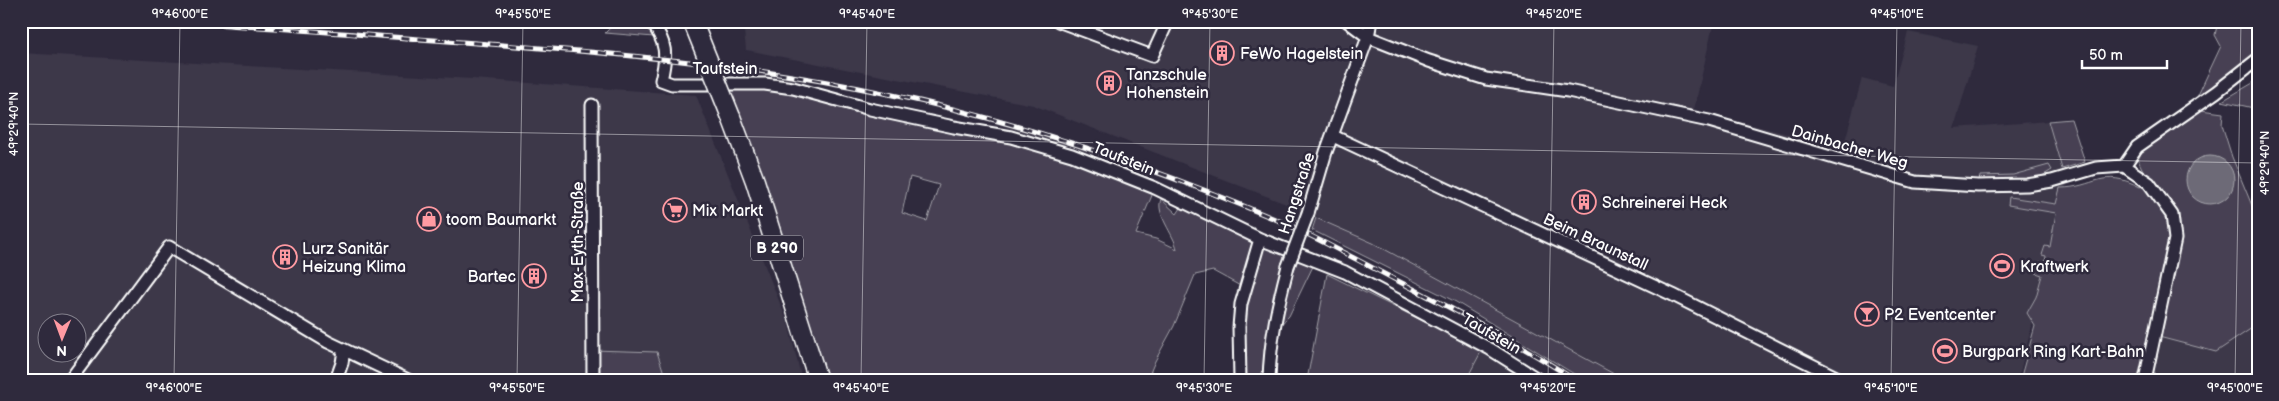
<svg xmlns="http://www.w3.org/2000/svg" width="2279" height="401" font-family="'Balsamiq Sans',sans-serif">
<rect width="100%" height="100%" fill="#2f2a3d"/>
<filter id="ink" filterUnits="userSpaceOnUse"><feTurbulence type="fractalNoise" baseFrequency=".02" numOctaves="2"/><feDisplacementMap in="SourceGraphic" scale="10" xChannelSelector="R" yChannelSelector="G"/><feConvolveMatrix kernelMatrix="1 2 1 2 8 2 1 2 1" color-interpolation-filters="sRGB"/></filter>
<g filter="url(#ink)">
<path fill="#3c3749" fill-rule="evenodd" d="M743,21H1714L1694,110L1843,148L1862,78L1893,86L1908,32L1978,46L1954,128L2048,121L2067,188L2018,380H1625L1373,243L1286,204L1033,105L746,50Z
M21,53L473,79L696,95L788,323L802,380H21ZM48,324H78V354H48Z
M2150,312L2258,317V380H2133Z
M1482,350L1533,380H1466Z"/>
<path fill="#464152" stroke="#a2a0a8" fill-rule="evenodd" d="M617,21H641L654,37L605,33Z
M2218,21H2258V59L2193,109L2223,113L2222,125L2232,157L2258,220V324L2216,352L2155,336L2145,380H2020L2035,326L2027,313L2036,297L2042,275L2036,273L2040,262L2045,263L2046,256L2042,255L2045,246L2050,247L2056,213L2008,205L2009,197L2056,204L2060,188C2095,188 2102,167 2140,187L2149,183L2138,160L2143,149L2158,141L2192,108L2221,46L2215,35Z
M2258,80V109L2222,101Z
M765,84L1011,137L1155,188L1136,234L1156,239L1177,249C1174,234 1155,214 1161,199L1177,214L1185,202L1316,260L1289,316L1272,334L1269,380H1240L1244,288L1213,271L1195,275L1174,326L1155,361L1147,380H818L727,85ZM910,177L939,185L927,221L902,213Z
M2071,119L2085,162L2062,169L2048,121Z
M2049,165L2052,170L2027,185L1978,186L1980,176L2013,175Z
M1316,218L1373,243L1625,380H1584L1456,302L1312,230Z
M1327,274L1482,350L1466,380H1307Z
M593,350L657,352L663,370V380H593Z"/>
<path fill="#6d6a77" stroke="#a7a6ad" d="M2186 180a24 24 0 1 1 48 0a24 24 0 1 1-48 0Z"/>
<g fill="none" stroke-linecap="round" stroke-linejoin="round">
<g stroke="#fff" stroke-width="15">
<path id="minor" d="M651,21C667,43 667,55 661,80L672,84H765L793,88L870,109L954,127L1011,137L1072,155L1155,188L1260,239L1345,272L1490,349L1539,380
M1058,21L1152,56L1168,21
M1347,21L1368,37L1429,61L1486,79L1568,91L1709,121L1915,182L1978,186L2027,185L2052,181L2096,168L2124,166L2149,183L2172,215L2175,239L2145,380
M592,105L593,380
M1333,136L1673,295L1842,380
M2124,166L2137,147L2216,92L2258,59
M1308,213L1326,152L1368,37L1371,21
M70,380L169,247L328,342L408,380
M336,380L342,363L344,350
M1240,380L1239,327L1241,304L1260,239
M1269,380C1270,340 1278,304 1288,266"/>
</g>
<g stroke="#fff" stroke-width="21">
<path id="primary" d="M731,117L755,181L818,380"/>
</g>
<use href="#minor" stroke="#2f2a3d" stroke-width="11"/>
<use href="#primary" stroke="#2f2a3d" stroke-width="18"/>
<g stroke="#fff" stroke-width="5">
<path id="rail" d="M167,21C266,27 364,35 462,42C605,52 749,64 888,94C1021,122 1150,166 1275,219C1316,237 1355,259 1394,279C1455,310 1517,342 1575,380"/>
</g>
<use href="#rail" stroke="#2f2a3d" stroke-width="3" stroke-dasharray="9" stroke-linecap="butt"/>
<g stroke="#fff" stroke-width="15" stroke-linecap="butt">
<path id="minor-bridge" d="M1288,266L1308,213"/>
</g>
<g stroke="#fff" stroke-width="21" stroke-linecap="butt">
<path id="primary-bridge" d="M694,25L731,117"/>
</g>
<use href="#minor-bridge" stroke="#2f2a3d" stroke-width="11"/>
<use href="#primary-bridge" stroke="#2f2a3d" stroke-width="18"/>
</g>
</g>
<path fill="none" stroke="#fff" stroke-width="1" stroke-opacity="0.45" d="M21,124L2258,163M174,380L180,21M517,380L523,21M861,380L867,21M1204,380L1210,21M1548,380L1554,21M1891,380L1897,21M2235,380L2241,21"/>
<defs>
<g id="building-ring" transform="scale(1.25)"><circle r="9.5" fill="#2f2a3d" stroke="#ff9aa2" stroke-width="1.5"/><path d="M-4-6H4V6H1V3H-1V6H-4ZM-2.5-4.3h1.7v1.8h-1.7ZM.8-4.3h1.7v1.8H.8ZM-2.5-1h1.7V.8h-1.7ZM.8-1h1.7V.8H.8Z" fill="#ff9aa2"/></g>
<g id="supermarket-ring" transform="scale(1.25)"><circle r="9.5" fill="#2f2a3d" stroke="#ff9aa2" stroke-width="1.5"/><path d="M-6-5.5h2.5l.6 2H6L4.5 2H-2.5L-4.4-4H-6ZM-1.5 3.2a1.3 1.3 0 1 0 .1 0ZM3 3.2a1.3 1.3 0 1 0 .1 0Z" fill="#ff9aa2"/></g>
<g id="shop-ring" transform="scale(1.25)"><circle r="9.5" fill="#2f2a3d" stroke="#ff9aa2" stroke-width="1.5"/><path d="M-5-2.5h2.3a2.7 3.5 0 0 1 5.4 0H5L5.5 6h-11ZM-1.5-2.5h3a1.5 2.3 0 0 0-3 0Z" fill="#ff9aa2"/></g>
<g id="stadium-ring" transform="scale(1.25)"><circle r="9.5" fill="#2f2a3d" stroke="#ff9aa2" stroke-width="1.5"/><path d="M0-5a6.5 5 0 1 0 0 10a6.5 5 0 1 0 0-10ZM-3.5-1.8h7v3.6h-7Z" fill="#ff9aa2"/></g>
<g id="bar-ring" transform="scale(1.25)"><circle r="9.5" fill="#2f2a3d" stroke="#ff9aa2" stroke-width="1.5"/><path d="M-6-5H6L.8 .8V4.5H3.5V6h-7V4.5H-.8V.8Z" fill="#ff9aa2"/></g>
</defs>
<g fill-rule="evenodd">
<use href="#building-ring" x="1222" y="53"/>
<use href="#building-ring" x="1109" y="83"/>
<use href="#building-ring" x="1584" y="202"/>
<use href="#supermarket-ring" x="675" y="210"/>
<use href="#shop-ring" x="429" y="219"/>
<use href="#building-ring" x="285" y="257"/>
<use href="#stadium-ring" x="2002" y="266"/>
<use href="#building-ring" x="534" y="276"/>
<use href="#bar-ring" x="1867" y="314"/>
<use href="#stadium-ring" x="1945" y="351"/>
</g>
<g text-anchor="middle" stroke-width="5" stroke-linejoin="round" paint-order="stroke">
<rect fill="#2f2a3d" stroke="#c1bfc5" stroke-width="1" x="751" y="235.5" width="52" height="25" rx="4"/>
<g font-size="15" font-weight="bold" fill="#fff">
<text x="777" y="253">B 290</text>
</g>
<g font-size="16" fill="#fff" stroke="#2f2a3d" text-anchor="start">
<text x="1240" y="59">FeWo Hagelstein</text>
<text x="1126" y="80">Tanzschule<tspan x="1126" dy="18">Hohenstein</tspan></text>
<text x="1602" y="208">Schreinerei Heck</text>
<text x="692" y="216">Mix Markt</text>
<text x="446" y="225">toom Baumarkt</text>
<text x="302" y="254">Lurz Sanitär<tspan x="302" dy="18">Heizung Klima</tspan></text>
<text x="2020" y="272">Kraftwerk</text>
<text x="516" y="282" text-anchor="end">Bartec</text>
<text x="1884" y="320">P2 Eventcenter</text>
<text x="1962" y="357">Burgpark Ring Kart-Bahn</text>
</g>
<g font-size="16" fill="#fff" stroke="#2f2a3d">
<text x="725" y="74">Taufstein</text>
<text transform="translate(1850 146) rotate(16)" y="6">Dainbacher Weg</text>
<text transform="translate(1124 158) rotate(22)" y="6">Taufstein</text>
<text transform="translate(1296 193) rotate(-72)" y="6">Hangstraße</text>
<text transform="translate(1596 241) rotate(25)" y="6">Beim Braunstall</text>
<text transform="translate(577 242) rotate(-90)" y="6">Max-Eyth-Straße</text>
<text transform="translate(1492 333) rotate(30)" y="6">Taufstein</text>
</g>
</g>
<rect width="2279" height="401" fill="none" stroke="#2f2a3d" stroke-width="55"/>
<g transform="translate(62 338) rotate(181)"><circle r="24" fill="#2f2a3d" stroke="#827f8b"/>
<path d="M0-4L9 19L0 12L-9 19Z" fill="#ff9aa2"/>
<text y="-8" font-size="14" font-weight="bold" text-anchor="middle" fill="#ffffff">N</text>
</g>
<path d="M2082 60v8h85v-8" fill="none" stroke="#ffffff" stroke-width="2.5"/>
<text x="2089" y="60" font-size="15" fill="#ffffff" stroke="#2f2a3d" stroke-width="4" paint-order="stroke">50 m</text>
<rect x="28" y="28" width="2224" height="346" fill="none" stroke="#fff" stroke-width="2"/>
<g font-size="12" text-anchor="middle" fill="#fff">
<text x="180" y="18">9°46'00"E</text>
<text x="523" y="18">9°45'50"E</text>
<text x="867" y="18">9°45'40"E</text>
<text x="1210" y="18">9°45'30"E</text>
<text x="1554" y="18">9°45'20"E</text>
<text x="1897" y="18">9°45'10"E</text>
<text transform="translate(14 124) rotate(-90)" y="4">49°29'40"N</text>
<text transform="translate(2265 163) rotate(-90)" y="4">49°29'40"N</text>
<text x="174" y="392">9°46'00"E</text>
<text x="517" y="392">9°45'50"E</text>
<text x="861" y="392">9°45'40"E</text>
<text x="1204" y="392">9°45'30"E</text>
<text x="1548" y="392">9°45'20"E</text>
<text x="1891" y="392">9°45'10"E</text>
<text x="2235" y="392">9°45'00"E</text>
</g>
</svg>
